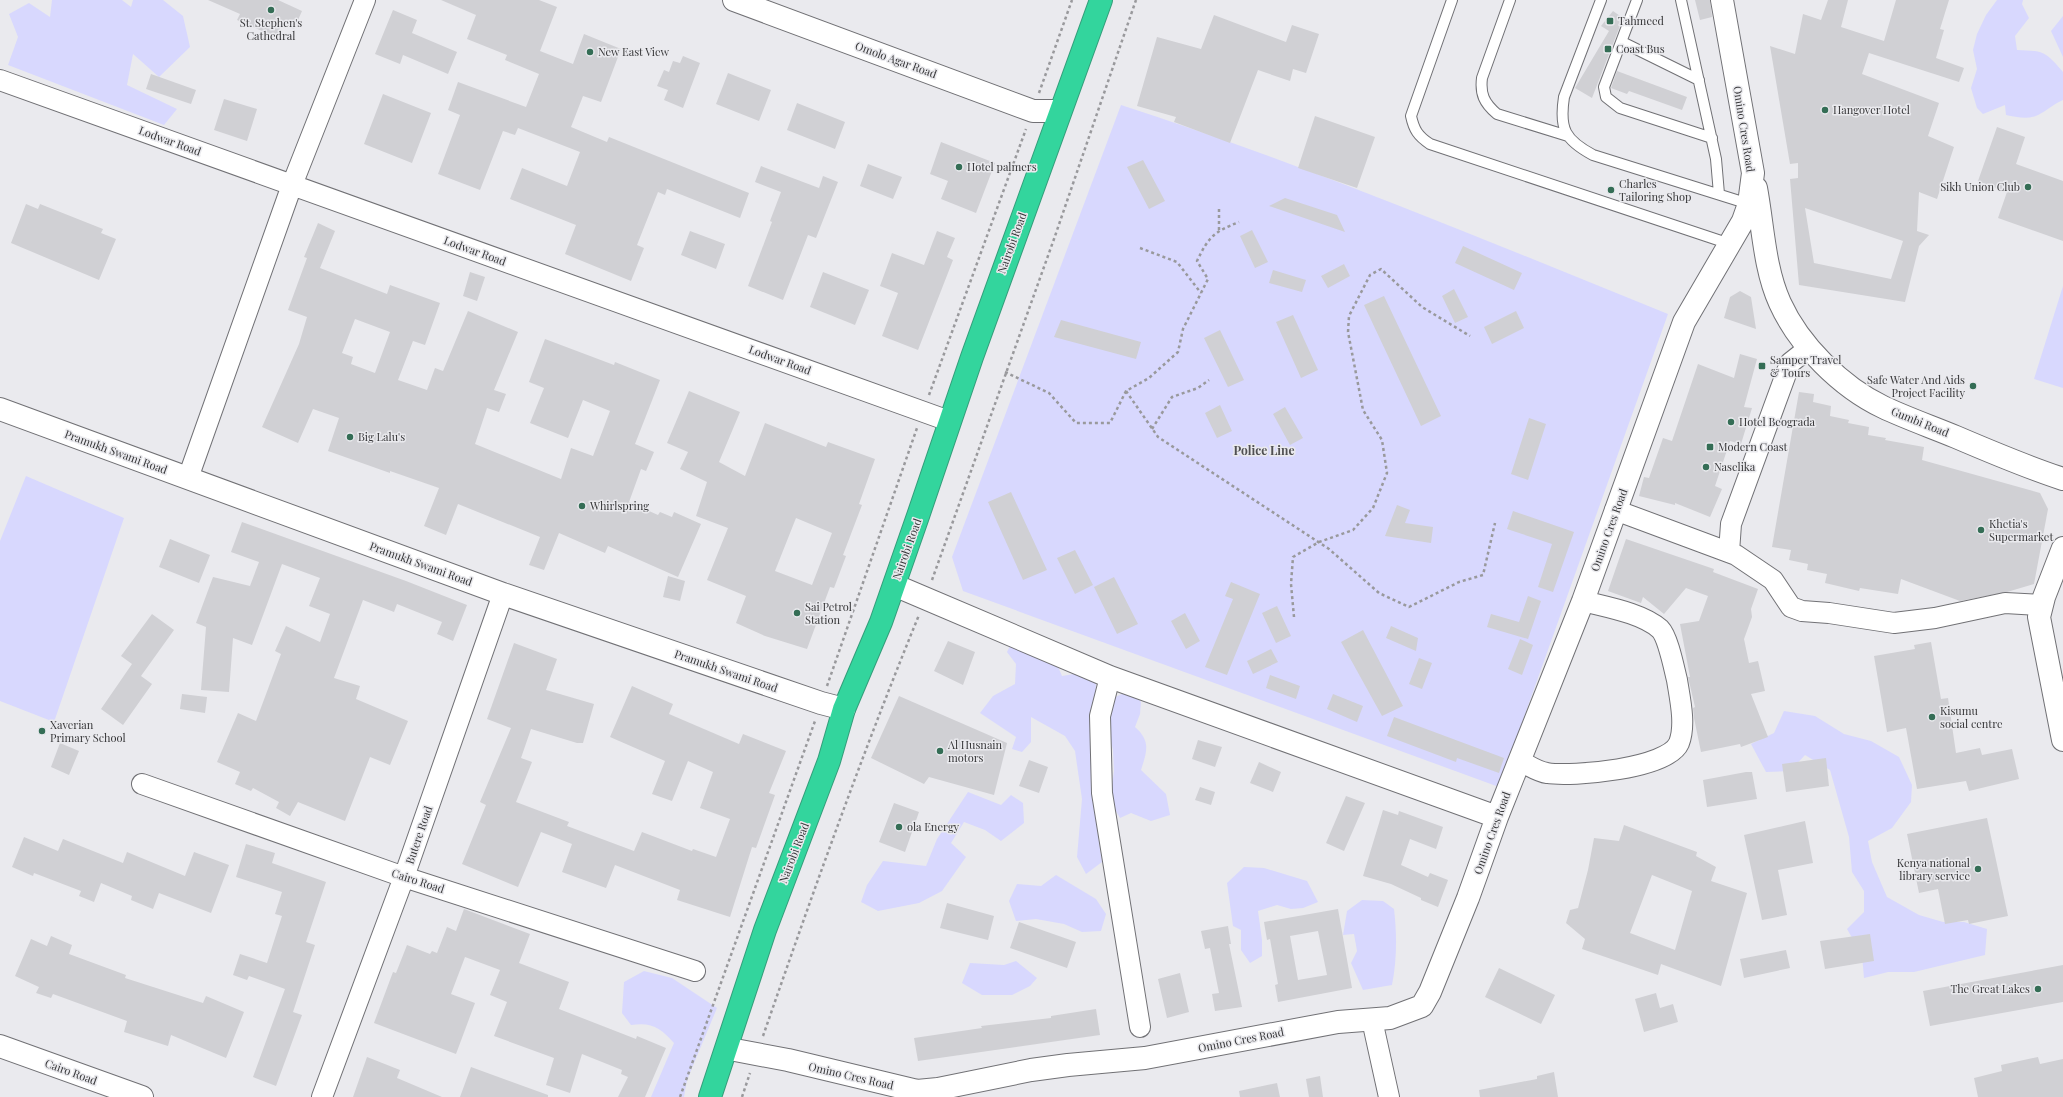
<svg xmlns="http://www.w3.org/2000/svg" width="2063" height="1097" font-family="'Playfair Display',serif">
<rect width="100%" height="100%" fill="#eaeaee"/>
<path fill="#d8d8fe" d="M52,0H122L131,7L133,0H163L183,16L190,47L159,77L133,54L127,85L177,109L164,125L8,65L18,37L9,14L29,3L50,17Z
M1997,0H2023L2022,4L2029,18L2015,36L2017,50C2044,51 2045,51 2063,72V100C2053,104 2047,111 2038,115C2028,120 2016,117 2006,115L2005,105L1983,114L1977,108L1971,88L1977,69L1973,50L1977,34L1986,15Z
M2063,16V57L2051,31Z
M1121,105C1307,165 1487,241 1668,314L1499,787L963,591L952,557Z
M2063,286V388L2034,379Z
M26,476L124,518L54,722L0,701V541Z
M1011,644L1056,662L1062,676L1080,673L1096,682L1095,705L1090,725L1097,828L1102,862L1086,874L1077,857L1082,799L1075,751L1065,736L1031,717V742L1022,752L1012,749L1016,737L980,713L993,696L1015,684L1016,664L1007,652Z
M1131,690L1141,702L1140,714L1135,727C1151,741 1147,751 1141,770L1166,794L1170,815L1151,821L1131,813L1120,818L1110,801L1114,771L1113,750L1106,721L1113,698Z
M1784,711L1815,716L1844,734L1871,741L1899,757L1912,785L1911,802L1892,828L1868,841L1872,862L1887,897L1919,915L1943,922H1964L1987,929L1985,955L1914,972H1888L1864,978L1862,955L1847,929L1864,912V891L1852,872L1849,837L1830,770L1805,755L1790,771L1766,772L1751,744L1774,733Z
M968,792L1001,805L1011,795L1023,803L1024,823L1001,841L985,830L964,822L951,843L966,857L942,891L919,903L878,911L861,902L867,885L883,861L926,866L937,839Z
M1244,867L1264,868L1307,881L1318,902L1303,908L1291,909L1277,905L1258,911L1262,940V956L1250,963L1241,950V930L1233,926L1227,883Z
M1056,875L1096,899L1106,914L1101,931L1082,932L1064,924L1036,919L1016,921L1009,901L1017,884L1041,886Z
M1362,900L1383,901L1394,909C1397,934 1397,960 1392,985L1363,990L1351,963L1357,951L1354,934L1343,935L1347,911Z
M1016,961L1037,978L1030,986L1012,995H982L962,983L970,963L1004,965Z
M644,971L672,978L717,1008L687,1080L684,1097H651L674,1043C660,1028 653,1022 631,1025L622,1013L624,982Z"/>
<path fill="#d0d0d4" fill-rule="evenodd" d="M208,0H278L302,11L294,29L282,24L276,37L237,20L240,14Z
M441,0H539L557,7L540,51L573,64L584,34L621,49L601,102L583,96L571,127L607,142L609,137L749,193L740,218L667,189L665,195L658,192L637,245L644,248L631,281L565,254L576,225L510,199L522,168L567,186L580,152L518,128L515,135L503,131L480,190L438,174L460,115L448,110L458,82L526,107L539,74L505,60L507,55L467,39L476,15Z
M1695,0H1710L1712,17L1700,20Z
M1828,0H1848L1841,27L1884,41L1896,0H1949L1940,29L1944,30L1936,58L1964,68L1959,82L1869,53L1862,74L1939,103L1928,136L1954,147L1937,199L1919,192L1917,231L1929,235L1919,246L1905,302L1799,285L1790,179L1798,178V163L1790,164L1770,46L1795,54L1803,14L1821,20ZM1805,208L1903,241L1891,279L1814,263Z
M393,10L417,20L412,33L457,52L448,74L403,55L400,64L375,54Z
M1613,11L1623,18L1592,98L1575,88L1609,31L1601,26Z
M1214,15L1286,42L1292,25L1319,34L1306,73L1293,69L1290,81L1258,70L1230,143L1174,122L1176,117L1137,106L1157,37L1201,49Z
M683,56L700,63L683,108L664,100L668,90L657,86L664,70L669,72L673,61L680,63Z
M1617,71L1687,97L1682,110L1629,91L1627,94L1611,88Z
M728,73L771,90L759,121L716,104Z
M151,74L196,90L191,104L146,89Z
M383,94L431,113L412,163L364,144Z
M224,99L257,109L247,141L214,130Z
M797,103L845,122L835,149L787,130Z
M1315,116L1375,137L1357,188L1298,168Z
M1997,127L2025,137L2016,164L2063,181V241L1998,218L2007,192L1978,181Z
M941,142L995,163L976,213L941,199L948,181L930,174Z
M1143,160L1165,201L1149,209L1127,167Z
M868,164L902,177L893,199L860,186Z
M761,166L819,188L823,176L838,182L816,238L808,235L783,300L748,286L772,222L770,221L781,192L755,182Z
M1285,198L1337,215L1345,232L1269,206Z
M26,204L38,209L40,204L103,229L101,233L116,239L99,280L11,243Z
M318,223L335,231L320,268L387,294L390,285L440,303L425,345L413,341L398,380L427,390L435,368L443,371L468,311L518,332L494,390L506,394L499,412L487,408L475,444L561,479L571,448L593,456L610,411L583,400L568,438L530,423L544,388L529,382L545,339L614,365L615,362L660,380L635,444L654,452L646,471L641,469L629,502L658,515L660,512L672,517L674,512L701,524L678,577L608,546L605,553L559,533L544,570L529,565L540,537L458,504L446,535L424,526L439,488L390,471V473L328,451L339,418L313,409L298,443L262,427L299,344L307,317L288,310L307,258L304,257ZM355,319L390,332L375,373L351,364L353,357L342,353Z
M1252,230L1268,262L1255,268L1240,236Z
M690,231L725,244L716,269L681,255Z
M937,231L955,238L947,257L953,260L918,350L882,336L898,293L880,286L892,253L924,265Z
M1463,246L1522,273L1514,290L1455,263Z
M1344,264L1350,276L1328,288L1321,276Z
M1273,270L1306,280L1302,292L1269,283Z
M470,272L485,277L477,301L463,296Z
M823,272L869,290L855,325L810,307Z
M1454,289L1468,317L1455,323L1442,296Z
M1740,291L1751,297L1756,329L1724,318L1730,297Z
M1384,296L1441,416L1421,426L1364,305Z
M1516,311L1524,328L1492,344L1484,327Z
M1293,315L1318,370L1301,378L1276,322Z
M1061,320L1141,342L1136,359L1054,337Z
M1220,330L1244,380L1228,387L1204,338Z
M1740,354L1757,359L1744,407L1752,408L1741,444L1730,441L1715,486L1722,489L1710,517L1675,503V505L1639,496L1644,477L1649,478L1663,438L1672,441L1698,364L1734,378Z
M689,391L740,412L719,462L745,476L765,423L826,447L828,442L875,459L859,504L862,505L843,555L846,556L834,588L830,587L807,649L765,636L736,623L746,596L707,580L728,528L696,516L707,482L680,469L688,452L667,443ZM796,518L832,533L812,585L775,571Z
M1799,392L1814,394L1813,402L1831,406L1830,416L1849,420L1848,423L1869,427L1868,435L1886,438L1885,440L1924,447L1922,460L2040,493L2048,509L2034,584L2007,592L1960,601L1901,579L1898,594L1860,588L1859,591L1825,583L1827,574L1807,570L1808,564L1789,560L1791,550L1772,547Z
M1220,405L1232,431L1217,438L1205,413Z
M1285,407L1303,438L1290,445L1273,414Z
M1529,418L1546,424L1528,480L1511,474Z
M1011,492L1047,570L1023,580L988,502Z
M1397,505L1410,510L1405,523L1433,527L1431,543L1385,536Z
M1513,511L1574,532L1553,592L1538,587L1552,544L1507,529Z
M242,522L406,581L467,605L453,641L437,634L442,622L397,604L394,612L363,600L334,678L360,686L356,699L408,721L390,765L370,757L345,821L298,802L290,816L276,808L279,802L253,788L251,791L235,784L240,772L217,762L238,713L256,721L281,654L275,651L286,626L320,642L330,614L309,606L320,578L282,564L252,645L233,638L229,692L201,690L206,627L196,623L213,577L250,586L259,562L231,552Z
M170,539L210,555L199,583L159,567Z
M1626,539L1714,569L1713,572L1758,589L1751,609L1752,617L1744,639L1749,663L1758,661L1765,691L1751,694L1768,737L1741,747L1740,744L1701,752L1694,718L1693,708L1695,707L1688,677H1690L1680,624L1699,621L1708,596L1686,588L1664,614L1643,597L1641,603L1608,591Z
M1075,550L1093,585L1075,594L1057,558Z
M668,576L685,581L680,601L663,597Z
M1114,577L1138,624L1117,634L1094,587Z
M1231,582L1260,594L1227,675L1205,667L1233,599L1225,596Z
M1528,596L1541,601L1528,639L1487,627L1491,614L1519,622Z
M1277,606L1291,636L1276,643L1262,613Z
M1185,613L1200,641L1186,649L1171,621Z
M152,614L174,630L141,676L152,684L123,725L101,709L132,664L121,656Z
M1391,626L1418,638L1416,651L1386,638Z
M1363,630L1403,706L1382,716L1341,642Z
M1520,639L1533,645L1522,675L1508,669Z
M948,641L975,652L963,685L934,671Z
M1931,642L1941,699L1948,698L1956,753L1980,748L1982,755L2012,749L2019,779L1969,791L1966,781L1917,789L1906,728L1887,732L1874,656L1915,649L1914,645Z
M514,643L557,659L546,690L594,704L583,743H577L531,729L521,758L532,762L516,802L569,822L567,826L634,851L642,832L692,851L693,849L716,857L730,819L700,808L713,772L688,761L672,801L652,794L665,761L610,737L632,686L673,704L669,714L739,744L743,734L786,751L769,793L775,795L756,848L752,847L730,917L677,900L680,890L615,865L606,888L562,872L572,844L541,832L518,887L462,864L486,805L480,802L511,728L487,719Z
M1271,649L1278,662L1253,674L1247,661Z
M1419,658L1432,663L1422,689L1409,684Z
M1270,675L1300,686L1296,699L1266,688Z
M182,694L207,697L205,713L180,709Z
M1333,694L1363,706L1357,722L1327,709Z
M899,696L1007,743L994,795L929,777L924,784L871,758Z
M1394,717L1504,758L1499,773L1457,758L1456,762L1387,736Z
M1198,740L1222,747L1215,767L1192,759Z
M60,743L79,751L69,775L51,767Z
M1826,758L1829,786L1786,792L1782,764Z
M1029,760L1048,767L1039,793L1019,786Z
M1259,762L1281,772L1273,792L1250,783Z
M1746,772H1752L1757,799L1707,807L1703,780Z
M1200,787L1215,792L1211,805L1195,800Z
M1346,796L1365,803L1344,851L1326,843Z
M894,803L919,812L905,852L879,842Z
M1383,810L1398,815L1399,811L1443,827L1436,849L1410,839L1401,865L1428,877L1430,873L1448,880L1438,907L1421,900V898L1391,884L1363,876Z
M1987,818L2008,916L1969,924L1968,920L1945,924L1938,889L1919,893L1907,834Z
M1805,821L1813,863L1778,870L1787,915L1762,920L1744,835Z
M1624,825L1697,852L1696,856L1716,867L1711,881L1747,893L1721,986L1661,964L1658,975L1582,949L1585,939L1566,923L1570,910L1578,908L1588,870L1594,838L1619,841ZM1652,875L1692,891L1675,950L1630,933Z
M24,837L58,851L63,839L123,863L127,852L185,876L194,852L229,865L211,913L159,893L153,909L131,900L132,896L101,883L94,902L79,896L81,891L34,873L33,876L12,867Z
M246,844L275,853L272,863L326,882L306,942L315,945L293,1012L302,1015L276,1086L253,1077L285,989L249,976L247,980L233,975L240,954L267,963L282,916L275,914L282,892L236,877Z
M947,903L994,916L988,940L940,928Z
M464,909L530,934L519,963L569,982L559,1009L636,1039L637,1036L666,1048L645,1097H618L628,1077L621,1074L622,1070L582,1054L570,1093L546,1085L554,1058L494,1036L507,1002L490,995L500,970L465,957L451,994L475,1003L456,1054L374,1023L393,972L396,973L407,945L430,954L432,951L437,953L447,927L456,931Z
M1338,909L1352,988L1278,1002L1275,985L1278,984L1270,939L1267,940L1264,922ZM1318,931L1327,975L1298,980L1290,936Z
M1019,922L1076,942L1067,968L1010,948Z
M1228,926L1231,944H1229L1242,1007L1215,1011L1212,994L1219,993L1210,948L1205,949L1201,931Z
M1870,934L1874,961L1825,969L1820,941Z
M51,936L72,945L69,954L126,975L125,978L203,1003L206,996L244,1012L226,1058L171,1035L168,1046L124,1032L127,1021L53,994L51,998L36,993L39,987L15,976L31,939L47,946Z
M1786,950L1790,968L1744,978L1740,959Z
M2063,965V1002L1930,1026L1923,991Z
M1499,968L1555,995L1541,1024L1485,997Z
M1180,973L1189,1012L1167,1018L1158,979Z
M1656,993L1660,1008L1673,1004L1678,1022L1644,1032L1635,999Z
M1096,1009L1100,1035L918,1061L914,1038L982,1028L981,1026L1051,1018V1016Z
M367,1057L400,1070L397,1078L442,1097H353Z
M2038,1057L2040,1064L2063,1059V1097H1978L1974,1078L2002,1071L2001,1065Z
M471,1067L548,1095V1097H460Z
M1554,1072L1558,1097H1480L1479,1090L1537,1079V1076Z
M1320,1076L1323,1097H1309L1306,1079Z
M1277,1083L1280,1097H1240L1239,1091Z"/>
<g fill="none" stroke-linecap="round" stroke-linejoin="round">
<g stroke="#717175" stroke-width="12">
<path id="lane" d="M1452,0L1411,116C1414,130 1418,136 1430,144L1730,244
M1510,0L1482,78C1480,94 1484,103 1497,114L1568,136
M1601,0L1564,97C1559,129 1565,140 1593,155L1749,204
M1637,0L1604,87L1606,97L1620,108L1712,138
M1681,0L1716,159L1719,194
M1622,42L1699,80"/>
</g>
<g stroke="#717175" stroke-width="22">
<path id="street" d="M0,80L949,421
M188,478L292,185L365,0
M1615,510L1736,555L1773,580L1791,607L1802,611L1829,613L1894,623L1935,618L2005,603L2041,605
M1729,552L1731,524L1790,363L1809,348
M1110,677L1100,716L1102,793L1140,1027
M1520,761C1528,765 1538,772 1547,773C1572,777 1668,769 1679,743C1686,725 1680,699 1677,680C1674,668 1668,637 1660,629C1642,613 1606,607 1583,601
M142,784L404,877L695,971
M1372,1020L1389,1097
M322,1097L404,877L503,594"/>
</g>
<g stroke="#717175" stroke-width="24">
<path id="secondary" d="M734,0L1033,111H1060
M1756,188C1763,225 1764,268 1780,303C1799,345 1841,387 1883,407C1906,418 1932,427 1956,437C1991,452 2026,467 2063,479
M0,409L503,594L821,703L844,709
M2063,548L2044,597L2039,617L2063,740
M901,588L1110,677L1497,817
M0,1046L142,1097
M735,1050L788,1060L917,1091L938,1089L1031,1070L1068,1065L1145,1058L1338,1022L1390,1018L1422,1006L1430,992L1468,898L1497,817L1583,601L1684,322L1743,221L1749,204L1753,173L1722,0"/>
</g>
<g stroke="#349d7a" stroke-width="24">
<path id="highway" d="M710,1097L765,930L829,761L844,709L881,622L918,516L972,357L1101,0"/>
</g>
<path stroke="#99999c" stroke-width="2.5" stroke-dasharray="3 3" stroke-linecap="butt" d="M1039,93L1072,0
M1219,230V207
M1140,248L1177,262L1201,293
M1005,372L1049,393L1076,423H1110L1126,391L1149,378L1178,352L1183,329L1208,279L1197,261C1209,236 1214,232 1239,222
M1126,391L1158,437L1329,549L1379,593L1409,607L1459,582L1483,575L1495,523
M929,395L1026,129
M1152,429L1172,397L1198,388L1209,380
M932,580L1054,239L1136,0
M1294,617L1291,584L1293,557L1319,542L1353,530L1373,508L1387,473L1382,440L1363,410L1348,332L1349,316L1370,275L1381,269L1422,307L1470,336
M827,686L917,428
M763,1036C812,895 862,754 919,615
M680,1097L815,721
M742,1097L750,1073"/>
<use href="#lane" stroke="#fff" stroke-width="10"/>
<use href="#street" stroke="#fff" stroke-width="20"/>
<use href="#secondary" stroke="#fff" stroke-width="22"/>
<use href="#highway" stroke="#33d59d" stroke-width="22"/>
</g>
<g fill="#346d55" stroke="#eaeaee" stroke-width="1.5">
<circle cx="271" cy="10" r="4"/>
<rect x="1606" y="17" width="8" height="8" rx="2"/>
<rect x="1604" y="45" width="8" height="8" rx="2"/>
<circle cx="590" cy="52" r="4"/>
<circle cx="1825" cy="110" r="4"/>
<circle cx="959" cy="167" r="4"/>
<circle cx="2028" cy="187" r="4"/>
<circle cx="1611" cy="190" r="4"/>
<rect x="1758" y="362" width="8" height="8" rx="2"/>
<circle cx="1973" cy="386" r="4"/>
<circle cx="1731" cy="422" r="4"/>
<circle cx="350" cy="437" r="4"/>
<rect x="1706" y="443" width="8" height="8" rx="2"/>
<circle cx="1706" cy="467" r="4"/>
<circle cx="582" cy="506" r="4"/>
<circle cx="1981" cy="530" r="4"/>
<circle cx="797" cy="613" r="4"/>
<circle cx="1932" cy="717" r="4"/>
<circle cx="42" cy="731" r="4"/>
<circle cx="940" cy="751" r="4"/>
<circle cx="899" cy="827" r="4"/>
<circle cx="1978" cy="869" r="4"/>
<circle cx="2038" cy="989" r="4"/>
</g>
<g text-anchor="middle" stroke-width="3" stroke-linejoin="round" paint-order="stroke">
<g font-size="11" fill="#363638" stroke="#eaeaee" text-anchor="start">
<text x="1618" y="25">Tahmeed</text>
<text x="271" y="27" text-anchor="middle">St. Stephen's<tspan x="271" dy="13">Cathedral</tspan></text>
<text x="1616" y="53">Coast Bus</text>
<text x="598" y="56">New East View</text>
<text x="1833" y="114">Hangover Hotel</text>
<text x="967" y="171">Hotel palmers</text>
<text x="1619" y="188">Charles<tspan x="1619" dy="13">Tailoring Shop</tspan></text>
<text x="2020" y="191" text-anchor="end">Sikh Union Club</text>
<text x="1770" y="364">Samper Travel<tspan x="1770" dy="13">&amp; Tours</tspan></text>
<text x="1965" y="384" text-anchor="end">Safe Water And Aids<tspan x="1965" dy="13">Project Facility</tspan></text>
<text x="1739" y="426">Hotel Beograda</text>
<text x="358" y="441">Big Lalu's</text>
<text x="1718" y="451">Modern Coast</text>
<text x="1714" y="471">Naselika</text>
<text x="590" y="510">Whirlspring</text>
<text x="1989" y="528">Khetia's<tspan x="1989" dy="13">Supermarket</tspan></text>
<text x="805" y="611">Sai Petrol<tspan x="805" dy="13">Station</tspan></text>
<text x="1940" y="715">Kisumu<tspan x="1940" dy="13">social centre</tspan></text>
<text x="50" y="729">Xaverian<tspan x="50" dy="13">Primary School</tspan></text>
<text x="948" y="749">Al Husnain<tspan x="948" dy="13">motors</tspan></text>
<text x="907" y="831">ola Energy</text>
<text x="1970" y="867" text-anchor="end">Kenya national<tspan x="1970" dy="13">library service</tspan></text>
<text x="2030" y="993" text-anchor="end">The Great Lakes</text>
</g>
<g font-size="11" fill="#363638" stroke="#eaeaee">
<text transform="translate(896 60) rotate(20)" y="4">Omolo Agar Road</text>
<text transform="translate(1744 129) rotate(81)" y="4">Omino Cres Road</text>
<text transform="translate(170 141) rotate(20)" y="4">Lodwar Road</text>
<text transform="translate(1012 243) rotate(-70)" y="4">Nairobi Road</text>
<text transform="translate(475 251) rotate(20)" y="4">Lodwar Road</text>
<text transform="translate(780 360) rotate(20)" y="4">Lodwar Road</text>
<text transform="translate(1920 422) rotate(22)" y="4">Gumbi Road</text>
<text transform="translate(116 452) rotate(20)" y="4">Pramukh Swami Road</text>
<text transform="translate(1609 530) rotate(-70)" y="4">Omino Cres Road</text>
<text transform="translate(907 549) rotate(-70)" y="4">Nairobi Road</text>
<text transform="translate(421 564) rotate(20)" y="4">Pramukh Swami Road</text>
<text transform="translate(726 671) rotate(19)" y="4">Pramukh Swami Road</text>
<text transform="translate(1492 833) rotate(-70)" y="4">Omino Cres Road</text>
<text transform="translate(419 835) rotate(-71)" y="4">Butere Road</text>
<text transform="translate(794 853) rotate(-69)" y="4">Nairobi Road</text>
<text transform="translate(418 881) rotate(18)" y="4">Cairo Road</text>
<text transform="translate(1241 1040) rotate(-11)" y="4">Omino Cres Road</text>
<text transform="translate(71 1072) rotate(20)" y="4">Cairo Road</text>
<text transform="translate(851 1076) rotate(13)" y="4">Omino Cres Road</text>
</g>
<g font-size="12" font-weight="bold" fill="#505053" stroke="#eaeaee">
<text x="1264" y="455">Police Line</text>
</g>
</g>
</svg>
